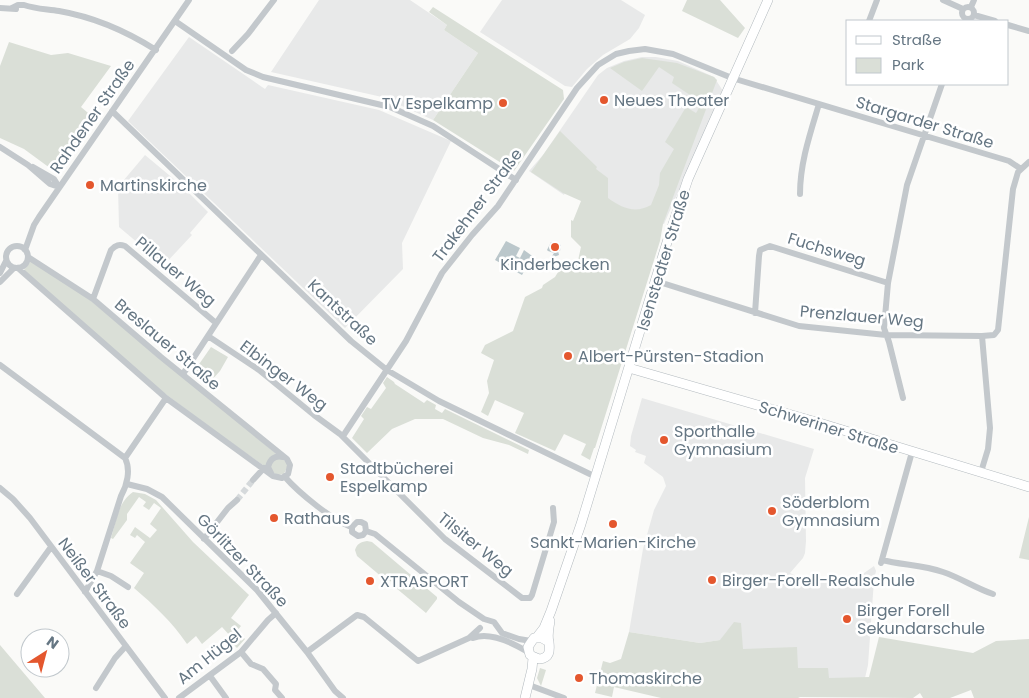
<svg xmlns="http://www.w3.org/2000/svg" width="1029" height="698" font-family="Poppins,sans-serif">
<rect width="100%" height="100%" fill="#fafaf8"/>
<path fill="#e8e9e9" d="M319,0H410L447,25L444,30L478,53L433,120L382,97L271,72Z
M502,0H621L645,15L639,28L630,39L603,55L587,69L572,87L565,86L480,32Z
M189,37L265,89L268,85L379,110L451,141L402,243L403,269L345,328L128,121Z
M642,57H656L678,61L714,77L723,91L664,224L623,215L565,192L564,195L529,171L543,155L598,75L607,68L624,61Z
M145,155L181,185L208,212L190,233L192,235L164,265L119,227L118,187Z
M642,398L814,449L805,478L806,541L805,553L803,558L790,573L808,582L839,583L857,578L874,566L876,571L874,580L868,665L865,678H744L720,640L700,643L629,632L643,549L654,510L666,486L663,477L644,463L646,456L635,452L636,450L630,446L631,436Z"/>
<path fill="#dadfd7" d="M687,0H720L745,28L738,38L682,11Z
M433,7L563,90L564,99L514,171L433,120L478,53L444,30L447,25L429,12Z
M9,42L51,55L68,53L111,66L81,107L94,118L54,171L24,149L0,138V66Z
M642,58L677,63L714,77L717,80L663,224L660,241L595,448H594L590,460L581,455L586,444L564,434L555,451L515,433L524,413L495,400L488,416L481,412L489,393L487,381L494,360L481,353L485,345L513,331L525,297L542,288L543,285L555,277L560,269L577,265L581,247L571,237V220L573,221L581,201L563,193L531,172L560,131L597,167L596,169L608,178V198C622,208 635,214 651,205L659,185L660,173L674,149L665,142L686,107L696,113L702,103L672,83L674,77L659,67L642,91L610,68L624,62Z
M31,261L89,299L285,461L288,465L284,474L277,475L216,432L151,383L24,270Z
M211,347L228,357L220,371L210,382L195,370Z
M387,377L394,382L395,384L424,403L427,400L436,405L435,409L442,413L445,409L529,450L528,454L509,445L483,438L443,419H415L392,429L367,453L352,438L364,419L361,416L367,407L371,409L386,388L383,383Z
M133,492L145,494L156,500L193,542L249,595L231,618L241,626L237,631L245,639L237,648L230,641L232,638L222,627L202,644L196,636L187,644C172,622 154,605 134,588L144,573L130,563L145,542L137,535L135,538L130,535L135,527L150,538L157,530L150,524L161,508L154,503L149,510L143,506L146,502L139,497L127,514V520L113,539L111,538C116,522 118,502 133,492Z
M1029,517V560L1019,558Z
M367,541L372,542L437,597V599L426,613L396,588L395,585L389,580L392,576L390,575L387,578L384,576L383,578L357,556L355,550C357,544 360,542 367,541Z
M734,622L741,623L743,649L797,647L798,668H828L829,678L869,677L879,637L973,653L996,641L1029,639V698H974L971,690L950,698H923L920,693L913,698L800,697L798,698H661L614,687L612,697L595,693L603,661L610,663L621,659L629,632L700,643L720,640Z
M0,645L45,698H0Z
M540,668L546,670L541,686L537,678Z"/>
<path fill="#bbc7cb" d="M506,241L520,248L516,256L520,258L524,250L535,258V262L532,264H528L522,275L495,260Z
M551,242L561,245L560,251H558L559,255L554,257L552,256L554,253L548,251L547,250Z"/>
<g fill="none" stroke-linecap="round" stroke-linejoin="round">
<path stroke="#d5d9db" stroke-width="6" stroke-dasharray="6 3" stroke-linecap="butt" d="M237,500L253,480"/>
<g stroke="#b3babf" stroke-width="10">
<path id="secondary" d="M629,368L823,424L1029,487
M537,637L544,628L551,611L581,524L668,239L688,179L768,0
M549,642L542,638H534L528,647L530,655L539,659C550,658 550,651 549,642C547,635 549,628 550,621
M525,698L532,669L533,658"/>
</g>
<path stroke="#c3c8cc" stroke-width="6" d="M943,0L963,9
M962 13a6 6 0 1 1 12 0a6 6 0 1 1-12 0Z
M971,7L974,0
M0,8L16,9
M12,8L18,5H24C35,9 47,9 59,11C94,17 126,31 156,50
M974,15L995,21
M175,21L246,70L263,77L390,107L433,126L516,180
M869,21L877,0
M1008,25L1029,31
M232,51L248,34L274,0
M112,111L351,341L387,370L439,401L596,477
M0,147L28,165L50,184L59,187
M33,167L54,179L59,187
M800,194C800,163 810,134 819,104
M6 257a11 11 0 1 1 22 0a11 11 0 1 1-22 0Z
M25,250L34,225L39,217L189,0
M18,268L166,398L273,476L282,478L288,474L290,465L287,459L161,357L93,299L28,257
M0,273L6,261
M656,281L799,326L886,335L982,336
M0,282L14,268
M93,299L111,250C116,245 119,244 125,246L216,323
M755,313L759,256L760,250L770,246L888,283
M208,336L259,370L314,415L340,434L445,539L522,598H530L532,595L554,522L553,508
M0,365L125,458C131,470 127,485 121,496L97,571L85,592
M183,374L261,255
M903,398L889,342L884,328L888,283L907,185L942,84
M343,436L406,341L442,273L472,235L498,206L577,88L598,65L616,54L629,51L645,49L673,54L732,78L1009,161L1021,169
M125,458L166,398
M981,472L988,449L990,428L982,336L994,335L998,330L1013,189L1018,172L1029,162
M272,475L268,467C270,459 275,455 283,457
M285,477C298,492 334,522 352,527
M253,480L264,468
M127,484L147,489L162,497L257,590L307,652L335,691L343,698
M0,488L13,499L30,518L165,698
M352,527L357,522H361L365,524L366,531
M352,527V532L358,536L363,535L366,531
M366,531L375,534L459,602L484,619L494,622L502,633L519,639L531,641
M204,539L228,508L237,500
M882,560C902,565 923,565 943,572C961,578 975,588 993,594
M881,563L912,452
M97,571L111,576L128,587
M17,594L51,547
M473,638C490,631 513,643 528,652
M241,652L251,664L263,669L276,684L275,690L282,698
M307,652L357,615L364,617L418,661L469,638L480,628
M210,676L226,698
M529,685L564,698
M96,688L115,658L126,646
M179,698L241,652L268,620L276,613"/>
<use href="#secondary" stroke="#fff" stroke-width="9"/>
</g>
<g fill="#e4572e" stroke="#fff" stroke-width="2">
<circle cx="604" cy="100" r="5"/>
<circle cx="503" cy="103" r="5"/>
<circle cx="90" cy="185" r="5"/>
<circle cx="555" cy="247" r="5"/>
<circle cx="568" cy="356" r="5"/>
<circle cx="664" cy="440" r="5"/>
<circle cx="330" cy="477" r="5"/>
<circle cx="772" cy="511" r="5"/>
<circle cx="274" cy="518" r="5"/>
<circle cx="613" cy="524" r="5"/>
<circle cx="712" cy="580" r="5"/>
<circle cx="370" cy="581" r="5"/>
<circle cx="847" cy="619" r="5"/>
<circle cx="579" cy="678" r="5"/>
</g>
<g text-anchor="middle" stroke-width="5" stroke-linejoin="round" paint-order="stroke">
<g font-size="16" fill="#657683" stroke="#fff" text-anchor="start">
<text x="614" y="106">Neues Theater</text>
<text x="493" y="109" text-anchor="end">TV Espelkamp</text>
<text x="100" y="191">Martinskirche</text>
<text x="555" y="270" text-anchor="middle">Kinderbecken</text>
<text x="578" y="362">Albert-Pürsten-Stadion</text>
<text x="674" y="437">Sporthalle<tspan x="674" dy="18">Gymnasium</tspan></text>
<text x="340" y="474">Stadtbücherei<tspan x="340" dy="18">Espelkamp</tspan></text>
<text x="782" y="508">Söderblom<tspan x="782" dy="18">Gymnasium</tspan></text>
<text x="284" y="524">Rathaus</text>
<text x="613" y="548" text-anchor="middle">Sankt-Marien-Kirche</text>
<text x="722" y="586">Birger-Forell-Realschule</text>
<text x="380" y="587">XTRASPORT</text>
<text x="857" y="616">Birger Forell<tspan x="857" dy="18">Sekundarschule</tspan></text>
<text x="589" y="684">Thomaskirche</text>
</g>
<g font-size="16" fill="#657683" stroke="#fff">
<text transform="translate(92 116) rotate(-55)" y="6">Rahdener Straße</text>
<text transform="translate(925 122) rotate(17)" y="6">Stargarder Straße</text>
<text transform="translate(477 205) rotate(-53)" y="6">Trakehner Straße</text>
<text transform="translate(827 249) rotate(17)" y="6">Fuchsweg</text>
<text transform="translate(663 260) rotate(-73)" y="6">Isenstedter Straße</text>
<text transform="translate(176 271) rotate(40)" y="6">Pillauer Weg</text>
<text transform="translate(343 312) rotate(43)" y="6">Kantstraße</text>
<text transform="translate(862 316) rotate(5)" y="6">Prenzlauer Weg</text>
<text transform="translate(168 344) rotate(40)" y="6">Breslauer Straße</text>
<text transform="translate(284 375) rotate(37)" y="6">Elbinger Weg</text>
<text transform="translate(829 427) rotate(17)" y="6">Schweriner Straße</text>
<text transform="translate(476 544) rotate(39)" y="6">Tilsiter Weg</text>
<text transform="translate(243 560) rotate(46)" y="6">Görlitzer Straße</text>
<text transform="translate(95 583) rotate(53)" y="6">Neißer Straße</text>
<text transform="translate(209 656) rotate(-39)" y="6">Am Hügel</text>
</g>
</g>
<rect x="846" y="20" width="162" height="65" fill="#ffffff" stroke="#c1c8cd"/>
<rect x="856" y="36" width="25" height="8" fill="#ffffff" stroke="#c1c8cd"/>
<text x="892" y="45" font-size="15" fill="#657683">Straße</text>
<rect x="856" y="58" width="25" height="15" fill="#dadfd7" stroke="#c1c8cd"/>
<text x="892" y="70" font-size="15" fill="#657683">Park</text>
<g transform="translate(45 653) rotate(36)"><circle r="24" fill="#ffffff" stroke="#c1c8cd"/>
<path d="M0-4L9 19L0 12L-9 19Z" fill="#e4572e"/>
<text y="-8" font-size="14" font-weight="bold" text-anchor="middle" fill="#657683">N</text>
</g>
</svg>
